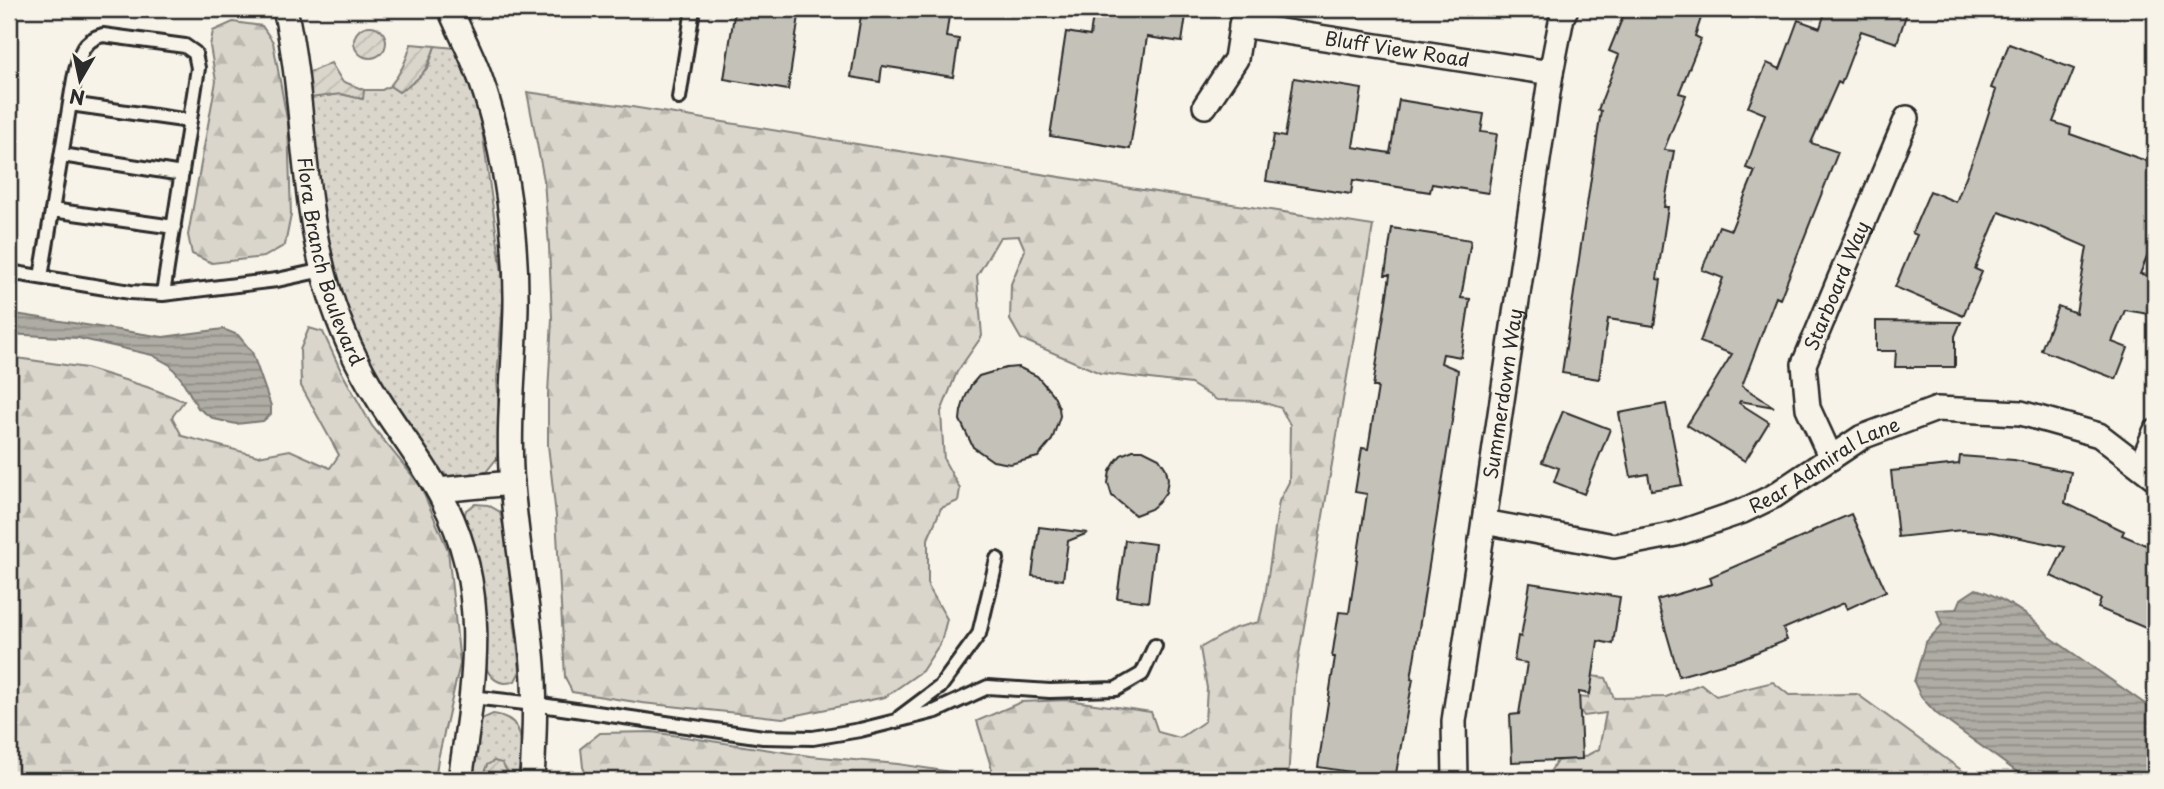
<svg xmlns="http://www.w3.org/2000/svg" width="2164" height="789" font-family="'Playpen Sans',sans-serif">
<defs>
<pattern id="grass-dots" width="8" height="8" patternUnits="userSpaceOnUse" patternTransform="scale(1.75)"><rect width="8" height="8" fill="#dad6cc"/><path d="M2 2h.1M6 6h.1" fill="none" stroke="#bbb8af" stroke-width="1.8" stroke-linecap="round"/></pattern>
<pattern id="forest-firs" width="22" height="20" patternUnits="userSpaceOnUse" patternTransform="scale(1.75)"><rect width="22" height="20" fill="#dad6cc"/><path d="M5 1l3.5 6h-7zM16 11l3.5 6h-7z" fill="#bbb8af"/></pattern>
<pattern id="garden-furrows" width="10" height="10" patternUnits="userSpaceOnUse" patternTransform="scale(1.75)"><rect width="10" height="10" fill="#dad6cc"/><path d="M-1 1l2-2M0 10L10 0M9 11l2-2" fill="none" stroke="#bbb8af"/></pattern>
<pattern id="water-rules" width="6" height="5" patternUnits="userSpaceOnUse" patternTransform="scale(1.75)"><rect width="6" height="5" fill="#afaca4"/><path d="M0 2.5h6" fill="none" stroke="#8f8c86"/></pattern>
</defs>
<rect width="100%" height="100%" fill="#f7f3e8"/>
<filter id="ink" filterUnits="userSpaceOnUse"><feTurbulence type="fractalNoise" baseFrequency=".0143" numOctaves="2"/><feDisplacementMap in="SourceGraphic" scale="14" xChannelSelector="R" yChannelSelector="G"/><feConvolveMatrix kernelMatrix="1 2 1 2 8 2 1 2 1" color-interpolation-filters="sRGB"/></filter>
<g filter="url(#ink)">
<path fill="url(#grass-dots)" stroke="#82807c" stroke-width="2" d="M435,46L455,48L480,115L504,288L497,380L501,435L497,458L486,472L468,478L448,476L436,469L397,416L344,315L320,213L310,98L341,94L362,99L364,90H382L390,86L399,92L428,68Z
M475,504L488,505L500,512L505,535L520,671L515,681C500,687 491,679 485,666L463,521L466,510Z
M493,714C531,719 520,752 518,780H508L507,771L481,775V780H469L477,727L484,718Z"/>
<path fill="url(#forest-firs)" stroke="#82807c" stroke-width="2" d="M233,22L262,26L273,42L288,125L291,215L285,245L264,257L212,263L192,254L188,235L216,81L210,46L213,31Z
M527,92L632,107L996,167L1373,226L1294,684L1288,780H985L994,776L977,721L1021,702L1067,700L1151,712L1158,732L1180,738L1205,721L1207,688L1200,648L1235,628L1259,622L1265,597L1279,501L1289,482L1290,425L1281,408L1259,401L1217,400L1191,384L1100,373L1021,339L1010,320L1011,284L1025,250L1019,236L1000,237L977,276L982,336L957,372L941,412L944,460L960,489L958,501L941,508L928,539V586L947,619L941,642L922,671L885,697L783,718L642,703L572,692L565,677L556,516L548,445V394L552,318L549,246L544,180Z
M309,328L323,332L341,371L372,426L420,485L448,550L460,664L438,759L435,780H9V357L86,368L147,387L184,401L172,417L182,436L258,456L290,450L330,468L339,455L301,386L300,350Z
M1592,676L1606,678L1614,698L1666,697L1701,684L1716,696L1773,682L1789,695L1857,694L1975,780H1528L1548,775L1557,761L1584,757L1599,749L1606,713L1584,716L1578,707L1579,697L1588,698Z
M652,732L810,756L898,764L964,774L977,780H588L583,767L581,748L600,733Z"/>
<path fill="url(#garden-furrows)" stroke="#82807c" stroke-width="2" d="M354 42a16 16 0 1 1 32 0a16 16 0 1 1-32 0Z
M411,44L435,46C427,71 422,78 399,92L390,86C401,73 407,60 411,44Z
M331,63L342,81L364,90L363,99L341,94L310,98L305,74Z
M494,761L502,763L507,771L508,780H481L487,765Z"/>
<path fill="url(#water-rules)" stroke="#7a7874" stroke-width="2" d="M9,313L163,337L223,329L238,335L252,352L271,406V414L263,421L236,424L214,419L198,408L182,380L170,365L152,355L78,338L9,334Z
M1976,589C1998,595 2036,618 2050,637L2155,711V780H2028L1937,714L1921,697L1914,682L1925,643L1942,625L1937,610L1957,609L1961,599Z"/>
<path fill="#c4c1b9" stroke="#2b2b2b" stroke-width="2" d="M735,9H800L788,90L724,79Z
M862,9H950L946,37L959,39L953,77L882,66L880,82L851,77Z
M1094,9H1187L1182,42L1147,37L1130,149L1050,136L1066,32L1090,36Z
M1626,9H1704L1695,36L1701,39L1679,93L1686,95L1664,150L1674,151L1664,207H1668L1657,279L1661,280L1654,326L1608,319L1599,379L1562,373L1601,111L1598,110L1619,55L1609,51Z
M1826,9H1908L1897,43L1861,31L1841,84L1838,82L1811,143L1838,152L1780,299L1776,297L1742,386L1774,407L1740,401L1739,403L1769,422L1745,461L1687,425L1705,397L1708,396H1706L1732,354L1700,342L1723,278L1702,270L1719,226L1731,230L1755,171L1746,168L1765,114L1748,107L1767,63L1780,69L1798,20L1820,28Z
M2009,44L2074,69L2053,122L2071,128L2070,134L2155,164V238L2140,274L2155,276V315L2125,310L2112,342L2128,348L2116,379L2041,350L2058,306L2076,313L2087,247L2045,229L1999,212L1975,269L1982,272L1963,316L1895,287L1917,235L1912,233L1930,191L1956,202L1978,146L1996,90L1991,88Z
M1294,78L1362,89L1353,147L1390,153L1399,100L1484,114L1481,132L1497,134L1488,193L1432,184L1430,192L1353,180L1351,194L1266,181L1274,135L1285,137Z
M1392,228L1471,240L1461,298L1470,299L1461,357L1443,354L1441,363L1458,370L1453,408H1454L1411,679H1413L1395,779L1318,767L1335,657H1332L1339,612L1349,613L1367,494L1355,492L1362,448L1368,449L1378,387H1373L1390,275H1385Z
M1876,321L1961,322L1955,336V367H1895L1896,351H1876Z
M1018,367L1037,376L1054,396L1059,408L1060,416L1052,440L1038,457L1010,464L993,461L973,447L960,420L961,411L965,398L971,385L979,376L1006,368Z
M1666,404L1682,485L1651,490L1648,474L1631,477L1619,413Z
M1563,411L1610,429L1584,494L1554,482L1559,468L1542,462Z
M1133,450H1143L1159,458L1166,469L1168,479L1166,492L1158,503L1151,509L1135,515L1112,496L1108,483L1110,471L1116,461L1121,455Z
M1960,456L2014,460L2071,472L2065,503L2124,531L2122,535L2155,549V632L2098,608L2101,599L2051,576L2065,547L1992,532L1962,530L1898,537L1891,471L1959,464Z
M1851,514L1886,591L1847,609L1844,603L1783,629L1787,640L1740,659L1679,676L1657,600L1712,584L1710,577L1812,533V531Z
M1039,527L1088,533L1068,541L1063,580L1032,576Z
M1125,540L1155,544L1148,602L1117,598Z
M1530,583L1620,597L1613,644L1598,641L1590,694L1579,692L1582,759L1512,762L1510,715L1519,714L1527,663L1514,661L1518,636L1521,637Z"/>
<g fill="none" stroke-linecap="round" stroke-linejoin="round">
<g stroke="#2b2b2b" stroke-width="18">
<path id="service" d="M679,98L693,9
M70,104L190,121
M62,155L182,174
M52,210L174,227
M9,272L130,292L163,294L277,280L323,270
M41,277L74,79C79,58 80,41 103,35L185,46L195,53L198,68L163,294
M472,697L534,704L763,737L813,738L860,730L936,711L988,687L1050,691L1116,689L1142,674L1155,646
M900,717L940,687L979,634L997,559"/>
</g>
<g stroke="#2b2b2b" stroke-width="28">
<g id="minor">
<path id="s1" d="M285,9C306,102 300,199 329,291C340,328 357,365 377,397C398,432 425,464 443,500C491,591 474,684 460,780"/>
<path d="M450,9C458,28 468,47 476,67C503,136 517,231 516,306C515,365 507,426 512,485C517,545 528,604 533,664C536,703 534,742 532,780"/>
<path id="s2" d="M1241,25L1551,73"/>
<path d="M1205,106L1236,59L1244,9"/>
<path id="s3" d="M1831,458L1808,408L1804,364L1907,118"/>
<path d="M2141,466L2155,432"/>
<path d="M438,490L512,483"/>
<path id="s4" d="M1484,522L1614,546L1676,534L1743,511L1774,496L1862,437L1937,409L2021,413L2099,435L2155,478"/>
<path id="s5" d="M1455,780L1454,721L1551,73L1562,17L1566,9"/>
</g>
</g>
<use href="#service" stroke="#f7f3e8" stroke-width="12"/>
<use href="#minor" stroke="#f7f3e8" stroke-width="23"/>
</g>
</g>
<g text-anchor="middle" stroke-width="7" stroke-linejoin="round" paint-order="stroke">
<g font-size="19" fill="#2b2b2b" stroke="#f7f3e8">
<text dy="7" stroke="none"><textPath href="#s2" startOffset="158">Bluff View Road</textPath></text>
<text dy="7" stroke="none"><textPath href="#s1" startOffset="257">Flora Branch Boulevard</textPath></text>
<text dy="7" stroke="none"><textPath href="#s3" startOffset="184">Starboard Way</textPath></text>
<text dy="7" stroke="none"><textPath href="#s5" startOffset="390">Summerdown Way</textPath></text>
<text dy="7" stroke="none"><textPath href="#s4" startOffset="360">Rear Admiral Lane</textPath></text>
</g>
</g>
<rect width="2164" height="789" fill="none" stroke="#f7f3e8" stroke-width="35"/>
<rect x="18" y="18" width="2129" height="754" fill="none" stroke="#2b2b2b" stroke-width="2.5" filter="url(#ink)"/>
<g transform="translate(80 80) rotate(189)" stroke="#f7f3e8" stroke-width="5" paint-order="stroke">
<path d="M0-5L12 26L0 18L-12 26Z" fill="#2b2b2b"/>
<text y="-10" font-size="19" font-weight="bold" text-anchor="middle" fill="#2b2b2b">N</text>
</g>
</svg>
